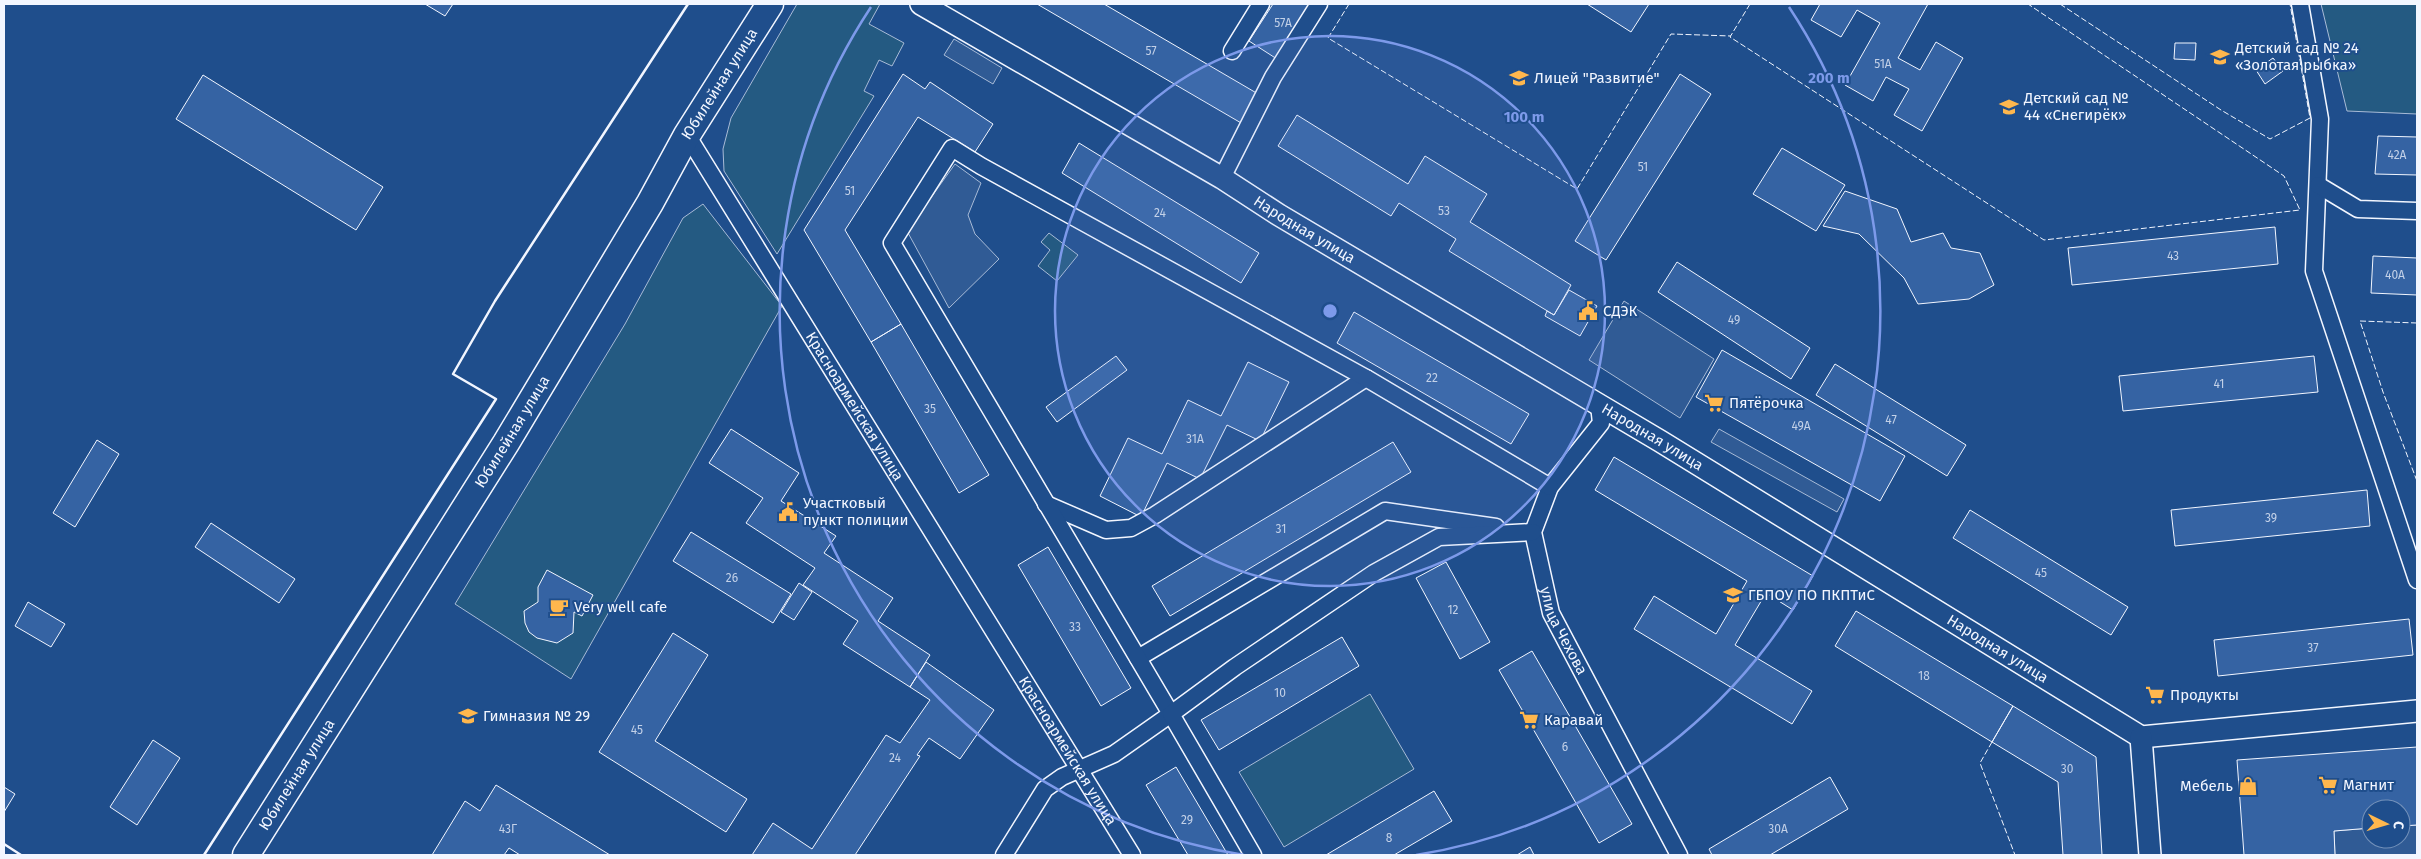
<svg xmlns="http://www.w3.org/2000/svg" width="2421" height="859" font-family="'Fira Sans',sans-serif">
<rect width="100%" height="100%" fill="#1f4e8c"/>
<path fill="#245a82" stroke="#a8bbd7" d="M797,4H880L869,24L904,43L892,66L879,60L864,91L874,96L777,254L724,171L723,149L731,118Z
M2321,4H2417V114L2347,111Z
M703,204L782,306L571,679L455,604L625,324L683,218Z
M1049,233L1078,255L1057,281L1038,266L1050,250L1041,242Z
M1370,694L1414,769L1284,847L1239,772Z"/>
<path fill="#305b95" stroke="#a8bbd7" d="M954,39L1002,68L993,84L944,55Z
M955,164L981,183L968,215L975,234L999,259L949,308L907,231Z
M1624,301L1714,359L1680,418L1589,360Z
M1719,429L1844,499L1837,512L1711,442Z
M2417,825V855H2335L2334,831L2371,828V839H2401V826Z"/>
<path fill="#3563a3" stroke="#f2f6ff" d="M425,4H453L445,16Z
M1037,4H1104L1265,98L1248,127Z
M1273,4H1317L1280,61L1249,41Z
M1587,4H1649L1631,32Z
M1820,4H1928L1898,58L1920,70L1936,42L1963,58L1922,131L1894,115L1909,89L1886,77L1873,101L1845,85L1880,23L1857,10L1841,37L1811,20Z
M2175,43H2196L2195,60L2174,59Z
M2273,58L2283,71L2265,84L2256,70Z
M903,74L925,89L930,82L993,124L975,152L918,117L845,230L901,324L871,342L804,230Z
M1680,74L1711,94L1606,260L1575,241Z
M203,75L383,187L356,230L176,119Z
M1297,115L1408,184L1425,156L1487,194L1470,222L1571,285L1554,315L1449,251L1456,239L1399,203L1391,216L1278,146Z
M2378,136L2417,137V175L2375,174Z
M1079,143L1259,253L1241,283L1062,173Z
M1782,148L1845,185L1816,231L1753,194Z
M1845,191L1897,209L1911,242L1943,233L1951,248L1980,253L1994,285L1969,299L1918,304L1904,278L1859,234L1823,226Z
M2275,227L2278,264L2072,285L2068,248Z
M2373,256L2417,258V295L2371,293Z
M1677,262L1810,348L1791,379L1658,292Z
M1569,290L1597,306L1580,336L1545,316L1547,311L1554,315Z
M1354,312L1529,414L1511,444L1337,343Z
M901,324L989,475L959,493L871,342Z
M1722,350L1905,456L1880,501L1696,397Z
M1116,356L1127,370L1057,422L1046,407Z
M2314,356L2318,392L2123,411L2119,376Z
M1248,362L1289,382L1260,441L1227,425L1200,479L1167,463L1141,517L1100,496L1128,438L1162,454L1188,400L1221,416Z
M1835,364L1966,445L1947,476L1816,395Z
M731,429L799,473L781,501L836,536L824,553L893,598L878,621L930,655L910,687L843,644L858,621L803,585L815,568L746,523L763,498L709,463Z
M97,440L119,454L75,527L53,513Z
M1393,442L1411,472L1170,616L1152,586Z
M1614,457L1813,576L1793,610L1766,593L1735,645L1812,691L1792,724L1634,629L1654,596L1716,634L1747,581L1595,490Z
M2367,490L2370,526L2175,546L2171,510Z
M1970,510L2128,607L2111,635L1953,538Z
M211,523L295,579L279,603L195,547Z
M691,532L791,594L773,623L673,561Z
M1048,547L1131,688L1101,706L1018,565Z
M1446,562L1490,642L1460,659L1416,578Z
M547,570L593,595L582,616L574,612L573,633L557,643L537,638L529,632L525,623L524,611L538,602V587Z
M799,583L812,592L794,620L781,612Z
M28,602L65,624L51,647L15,626Z
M1856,611L2013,706L1992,742L1835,646Z
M2409,619L2413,655L2218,676L2214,640Z
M673,633L708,655L655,741L747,799L726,832L599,752Z
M1342,637L1359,666L1219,750L1201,720Z
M1532,651L1632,824L1599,843L1499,670Z
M926,662L994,710L960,759L929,738L917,755L920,756L855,855H752L773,823L812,849L886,735L900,743L930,700L910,687Z
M2013,706L2096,757L2102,855H2063L2058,782L1992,742Z
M153,740L180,758L137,825L110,807Z
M2417,747V825L2401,826V809H2371V828L2334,831L2335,855H2244L2237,760Z
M1176,767L1228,855H1188L1146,785Z
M1830,777L1848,809L1770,855H1712L1709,849Z
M496,785L610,855H520L509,848L504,855H432L465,801L480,811Z
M4,787L15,794L4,812Z
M1434,791L1452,821L1394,855H1326Z
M1530,847L1534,855H1517Z"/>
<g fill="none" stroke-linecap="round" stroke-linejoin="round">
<g stroke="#f2f6ff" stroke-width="19">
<g id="minor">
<path d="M2300,4L2320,119L2314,271L2417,580"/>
<path d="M1232,51L1261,4"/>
<path id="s1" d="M687,135L1132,855"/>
<path d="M1222,178L1273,77L1319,4"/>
<path d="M2318,185L2358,209L2417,211"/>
<path id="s2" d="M1599,405L1601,423L1550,487L1533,532L1551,613L1679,855"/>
<path d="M1046,504L1106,530L1131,528L1155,515L1366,378"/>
<path d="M1138,658L1385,511L1496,527"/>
<path d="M1004,855L1045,789L1062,777L1114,754L1171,714L892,243L952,148L981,166L1366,378L1550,487"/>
<path d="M1253,855L1171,714L1235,667L1374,573L1439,537L1533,532"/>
</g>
</g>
<g stroke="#f2f6ff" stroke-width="24">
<g id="tertiary">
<path id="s3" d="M921,4L1222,178L1279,215L1660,441L2141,737L2417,711"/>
<path d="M2141,737L2150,855"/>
</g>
</g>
<g stroke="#f2f6ff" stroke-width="29">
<g id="primary">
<path id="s4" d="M246,855L506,443L650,203L687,135L770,4"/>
</g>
</g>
<use href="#minor" stroke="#1f4e8c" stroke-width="16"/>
<use href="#tertiary" stroke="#1f4e8c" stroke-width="21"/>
<use href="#primary" stroke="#1f4e8c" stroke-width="26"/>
<path stroke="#f2f6ff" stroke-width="1" stroke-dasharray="6 2.5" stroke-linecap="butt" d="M1349,4L1328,38L1577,189L1671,34L1731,36
M1750,4L1730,37L2044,240L2300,210L2284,176L2028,4
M2060,4L2221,110L2270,139L2310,118L2290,4
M2417,323L2360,321L2383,392L2417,481
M1992,742L1980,763L2015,855"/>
<path stroke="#f2f6ff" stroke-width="2.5" d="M4,844L21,855
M204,855L496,399L453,374L495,301L688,4"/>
</g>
<circle cx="1330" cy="311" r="275" fill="#7d9aea" fill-opacity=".12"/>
<g fill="none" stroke="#7d9aea" stroke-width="2.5">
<circle cx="1330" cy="311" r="275"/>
<path d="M1244 855A551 551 0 0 1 871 7M1789 7A551 551 0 0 1 1416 855"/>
</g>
<defs>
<g id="school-bare" transform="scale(1.5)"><path d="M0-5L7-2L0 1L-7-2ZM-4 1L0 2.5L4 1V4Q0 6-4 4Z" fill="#ffb74d" stroke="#1f4e8c" stroke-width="2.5" paint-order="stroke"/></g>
<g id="civic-bare" transform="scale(1.5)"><path d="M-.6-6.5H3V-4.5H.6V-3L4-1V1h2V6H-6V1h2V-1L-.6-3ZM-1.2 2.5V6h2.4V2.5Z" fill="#ffb74d" stroke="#1f4e8c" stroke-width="2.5" paint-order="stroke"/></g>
<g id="supermarket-bare" transform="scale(1.5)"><path d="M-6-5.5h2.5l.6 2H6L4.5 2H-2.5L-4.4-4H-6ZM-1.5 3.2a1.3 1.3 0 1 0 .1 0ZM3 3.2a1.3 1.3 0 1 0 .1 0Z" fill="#ffb74d" stroke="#1f4e8c" stroke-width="2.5" paint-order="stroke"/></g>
<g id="university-bare" transform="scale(1.5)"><path d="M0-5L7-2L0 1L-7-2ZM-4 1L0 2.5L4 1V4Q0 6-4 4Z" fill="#ffb74d" stroke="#1f4e8c" stroke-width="2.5" paint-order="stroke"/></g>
<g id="cafe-bare" transform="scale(1.5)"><path d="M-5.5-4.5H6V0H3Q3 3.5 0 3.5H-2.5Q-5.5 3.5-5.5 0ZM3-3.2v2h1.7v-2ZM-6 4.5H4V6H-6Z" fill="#ffb74d" stroke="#1f4e8c" stroke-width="2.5" paint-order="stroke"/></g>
<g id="shop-bare" transform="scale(1.5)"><path d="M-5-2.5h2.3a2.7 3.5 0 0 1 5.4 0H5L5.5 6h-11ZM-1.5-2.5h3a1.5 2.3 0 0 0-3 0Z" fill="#ffb74d" stroke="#1f4e8c" stroke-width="2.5" paint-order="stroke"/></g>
</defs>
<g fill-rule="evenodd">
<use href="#school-bare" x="2220" y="57"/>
<use href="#school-bare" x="1519" y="78"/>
<use href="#school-bare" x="2009" y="107"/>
<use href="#civic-bare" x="1588" y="311"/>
<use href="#supermarket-bare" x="1714" y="403"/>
<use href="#civic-bare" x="788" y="512"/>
<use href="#university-bare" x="1733" y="595"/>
<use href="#cafe-bare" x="559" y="607"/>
<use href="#supermarket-bare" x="2155" y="695"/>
<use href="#school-bare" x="468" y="716"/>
<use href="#supermarket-bare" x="1529" y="720"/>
<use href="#supermarket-bare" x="2328" y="785"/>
<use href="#shop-bare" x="2248" y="786"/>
</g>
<g text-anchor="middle" stroke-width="4" stroke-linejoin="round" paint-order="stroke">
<g font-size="12" fill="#c3d1e8">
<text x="1283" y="27">57А</text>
<text x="1151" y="55">57</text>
<text x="1883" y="68">51А</text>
<text x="2397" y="159">42А</text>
<text x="1643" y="171">51</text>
<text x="850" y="195">51</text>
<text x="1444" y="215">53</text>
<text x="1160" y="217">24</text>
<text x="2173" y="260">43</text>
<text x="2395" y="279">40А</text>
<text x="1734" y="324">49</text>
<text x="1432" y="382">22</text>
<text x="2219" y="388">41</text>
<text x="930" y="413">35</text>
<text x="1891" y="424">47</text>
<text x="1801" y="430">49А</text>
<text x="1195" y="443">31А</text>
<text x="2271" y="522">39</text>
<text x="1281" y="533">31</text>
<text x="2041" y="577">45</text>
<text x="732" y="582">26</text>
<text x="1453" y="614">12</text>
<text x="1075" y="631">33</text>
<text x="2313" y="652">37</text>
<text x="1924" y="680">18</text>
<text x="1280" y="697">10</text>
<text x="637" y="734">45</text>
<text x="1565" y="751">6</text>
<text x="895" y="762">24</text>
<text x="2067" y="773">30</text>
<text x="1187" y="824">29</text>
<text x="508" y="833">43Г</text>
<text x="1778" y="833">30А</text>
<text x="1389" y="842">8</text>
</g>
<g font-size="15" fill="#f2f6ff" stroke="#1f4e8c" text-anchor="start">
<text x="2235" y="53">Детский сад № 24<tspan x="2235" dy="17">«Золотая рыбка»</tspan></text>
<text x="1534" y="83">Лицей "Развитие"</text>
<text x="2024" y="103">Детский сад №<tspan x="2024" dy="17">44 «Снегирёк»</tspan></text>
<text x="1603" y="316">СДЭК</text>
<text x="1729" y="408">Пятёрочка</text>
<text x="803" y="508">Участковый<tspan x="803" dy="17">пункт полиции</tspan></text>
<text x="1748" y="600">ГБПОУ ПО ПКПТиС</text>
<text x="574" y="612">Very well cafe</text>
<text x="2170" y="700">Продукты</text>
<text x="483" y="721">Гимназия № 29</text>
<text x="1544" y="725">Каравай</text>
<text x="2343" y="790">Магнит</text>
<text x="2233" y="791" text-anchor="end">Мебель</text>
</g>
<g font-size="15" fill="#f2f6ff" stroke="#1f4e8c">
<text dy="5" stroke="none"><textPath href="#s4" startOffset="905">Юбилейная улица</textPath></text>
<text dy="5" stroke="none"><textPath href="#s3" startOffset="445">Народная улица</textPath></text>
<text dy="5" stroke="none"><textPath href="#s1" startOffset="319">Красноармейская улица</textPath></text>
<text dy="5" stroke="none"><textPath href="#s4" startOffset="500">Юбилейная улица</textPath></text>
<text dy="5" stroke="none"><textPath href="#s3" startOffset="850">Народная улица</textPath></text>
<text dy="5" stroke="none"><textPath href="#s2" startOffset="252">улица Чехова</textPath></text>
<text dy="5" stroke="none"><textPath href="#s3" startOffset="1255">Народная улица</textPath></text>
<text dy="5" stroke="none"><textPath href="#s1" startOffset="724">Красноармейская улица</textPath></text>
<text dy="5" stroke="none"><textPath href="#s4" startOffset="95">Юбилейная улица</textPath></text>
</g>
</g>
<circle cx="1330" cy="311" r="8" fill="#7d9aea" stroke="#1f4e8c" stroke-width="2.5"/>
<g font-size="15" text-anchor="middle" font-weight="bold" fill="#7d9aea" stroke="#1f4e8c" stroke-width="4" stroke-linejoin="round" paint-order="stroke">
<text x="1829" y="83">200 m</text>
<text x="1524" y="122">100 m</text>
</g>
<rect width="2421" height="859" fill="none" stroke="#f2f6ff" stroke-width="10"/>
<g transform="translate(2386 824) rotate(95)"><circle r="24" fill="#1f4e8c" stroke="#7391ba"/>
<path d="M0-4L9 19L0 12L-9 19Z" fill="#ffb74d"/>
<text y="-8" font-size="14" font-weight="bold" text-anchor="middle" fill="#f2f6ff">С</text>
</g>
</svg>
